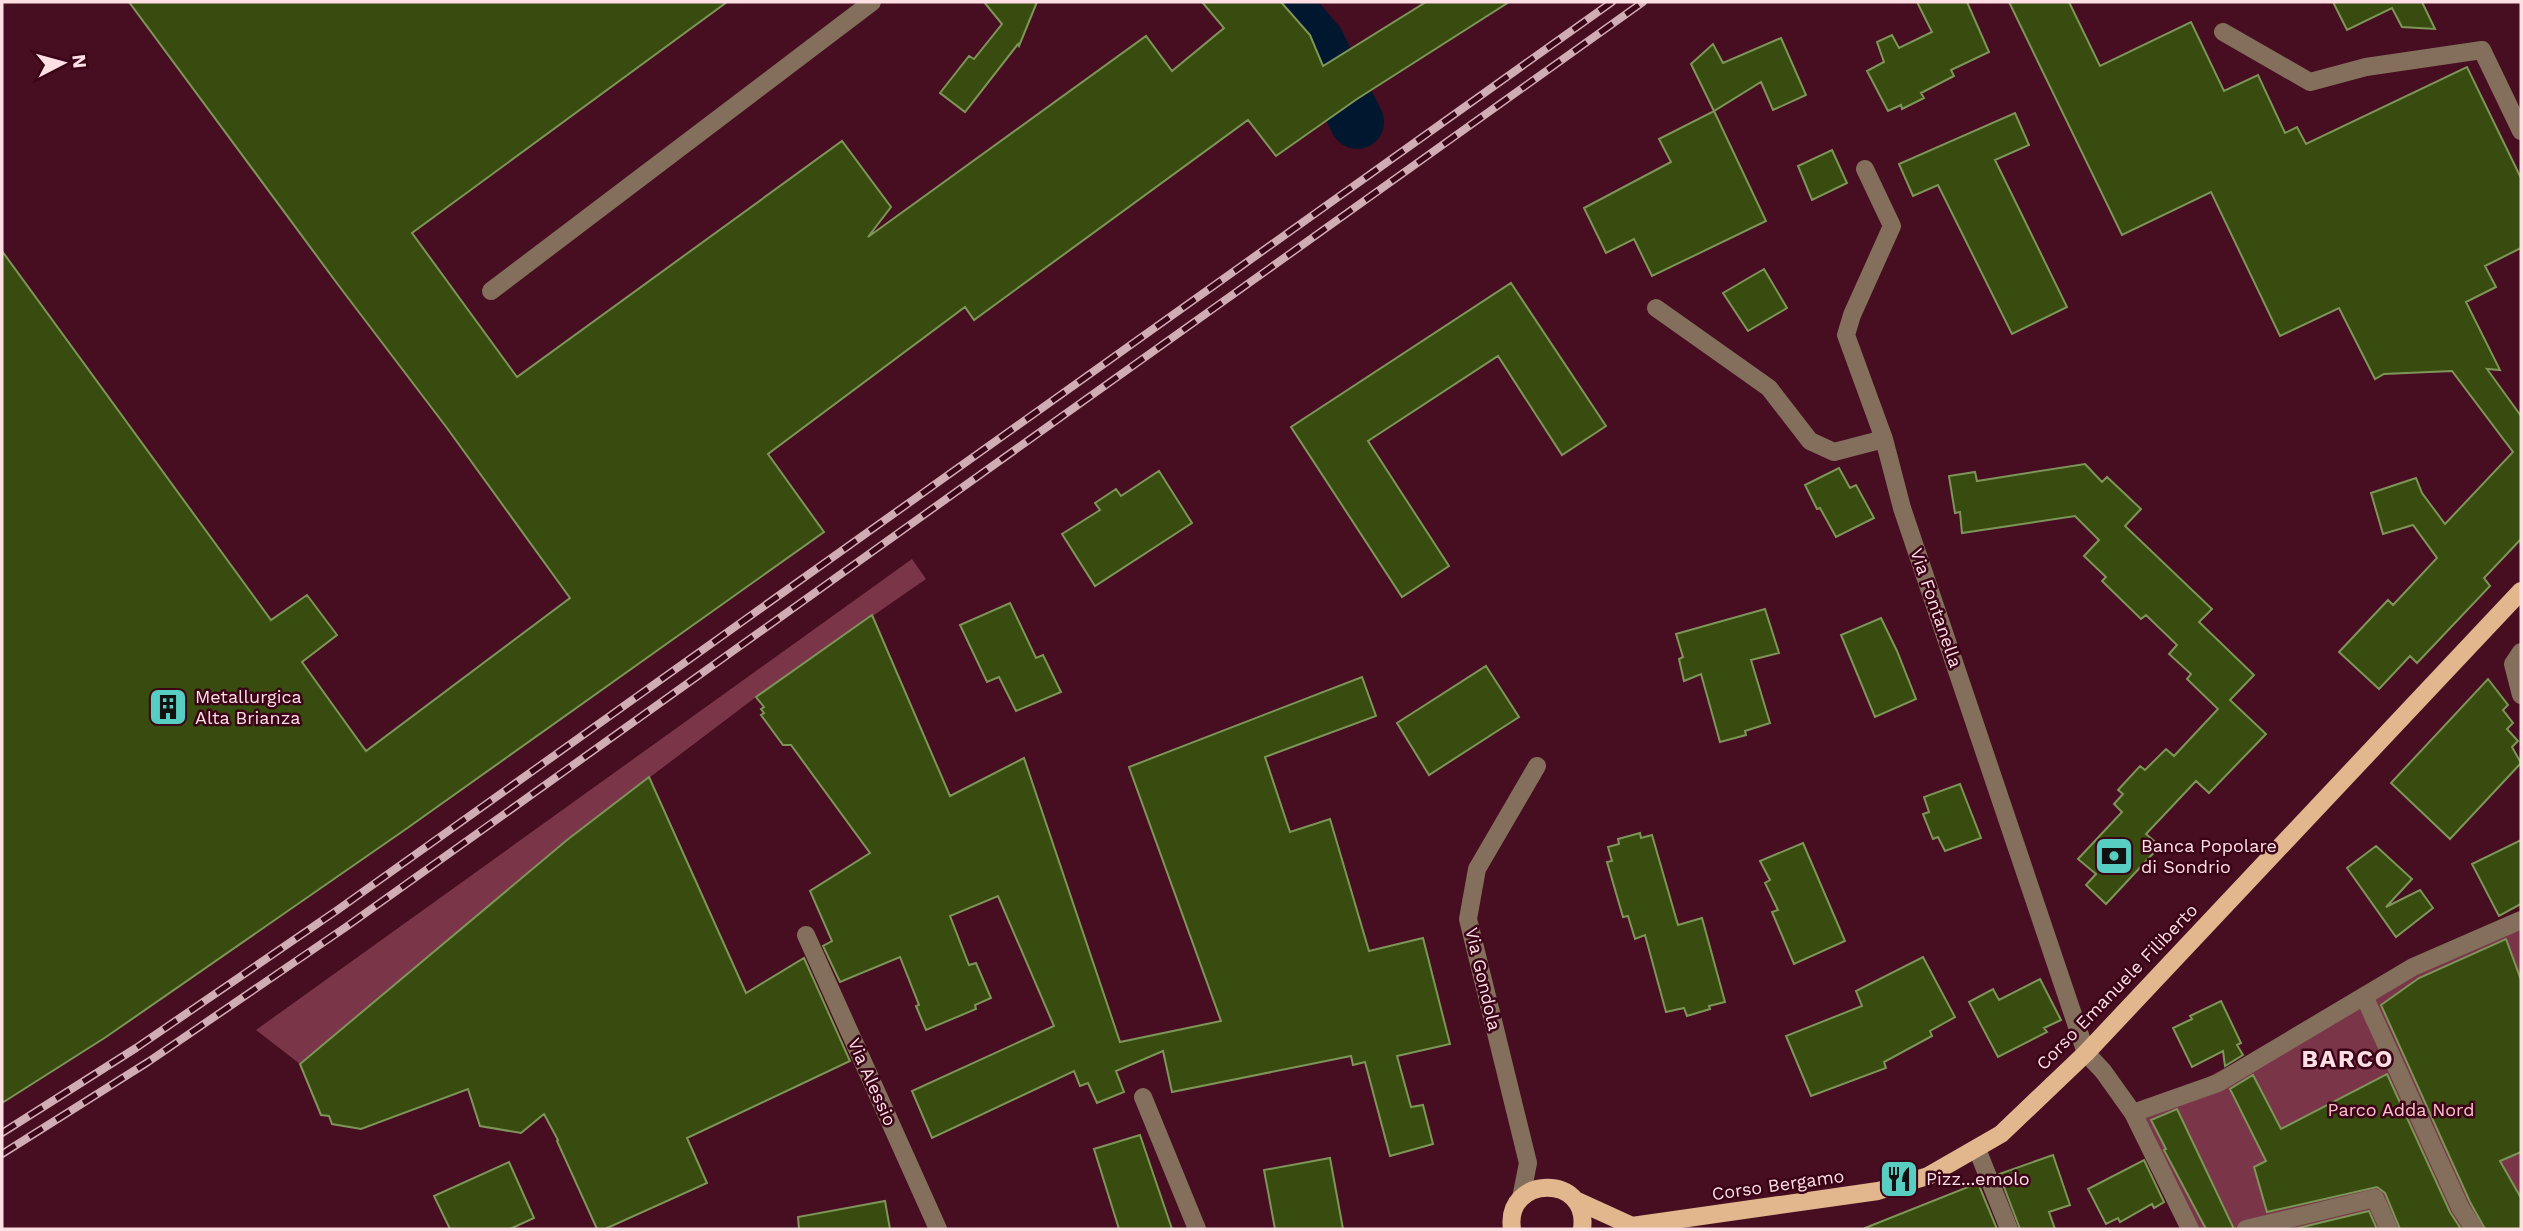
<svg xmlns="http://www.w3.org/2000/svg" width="2523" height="1231" font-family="'Work Sans',sans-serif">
<rect width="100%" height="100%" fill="#460e20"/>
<path fill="#7b3548" d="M912,559L926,579L756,697L567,840L300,1064L256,1030Z
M2521,915V1229H2185L2133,1121L2155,1105L2495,926Z"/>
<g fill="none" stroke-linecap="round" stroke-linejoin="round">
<path stroke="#00182f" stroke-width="54" d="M1283,2L1318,43L1357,122"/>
</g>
<path fill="#394c0f" stroke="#7e9559" stroke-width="2" d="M129,2H727L412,233L517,377L842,141L891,207L868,237L1146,36L1172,71L1224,28L1202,2H1281L1310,35L1323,66L1426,2H1509L1357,99L1276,156L1248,120L974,320L965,307L768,454L824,532L406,829L106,1037L2,1103V251L271,620L307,595L337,635L302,662L366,751L570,598L447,428L339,286Z
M984,2H1037L1019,46L1018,44L965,112L940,93L969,56L974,59L1002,24Z
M1917,2H1967L1989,52L1951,70L1954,76L1921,93L1924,98L1902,109L1901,105L1888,111L1867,71L1884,62L1877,42L1892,35L1899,48L1932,32Z
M2009,2H2069L2100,66L2191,22L2224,91L2258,75L2285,133L2297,127L2306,144L2467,67L2521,178V248L2485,266L2496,287L2466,302L2500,370L2487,369L2521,416V539L2484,578L2490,586L2417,663L2410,656L2379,689L2339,652L2388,600L2393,605L2437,558L2413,525L2383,534L2371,493L2416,478L2422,493L2445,524L2513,452L2452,371L2384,374L2375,379L2339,308L2280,336L2211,192L2122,235Z
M2333,2H2422L2435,29L2402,27L2392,8L2347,30Z
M1781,38L1806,95L1773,110L1761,82L1714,111L1691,64L1713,44L1723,63Z
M1714,111L1766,221L1652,276L1634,239L1606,253L1584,208L1671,162L1659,139Z
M2015,113L2029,145L1995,160L2067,307L2012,334L1938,185L1913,196L1899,164Z
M1832,150L1847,183L1812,200L1798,166Z
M1764,269L1787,308L1748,331L1723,293Z
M1511,283L1606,426L1562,455L1498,356L1368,441L1449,566L1402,597L1291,427Z
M2085,464L2102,482L2107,477L2141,509L2125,526L2212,609L2199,622L2254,675L2230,700L2266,734L2209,793L2196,781L2146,834L2160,846L2106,904L2086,885L2096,874L2078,859L2122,812L2114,804L2123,794L2118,790L2140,766L2145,770L2166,749L2174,756L2218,709L2187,679L2191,674L2169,654L2177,645L2146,615L2141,619L2102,581L2106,577L2084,556L2099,540L2075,516L1962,533L1960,512L1955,513L1949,476L1975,472L1977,481Z
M1839,468L1850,488L1856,485L1874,518L1836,537L1820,508L1817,509L1805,485Z
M1159,471L1192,523L1095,586L1062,534L1100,510L1095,503L1116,489L1121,496Z
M1010,603L1036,658L1043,655L1061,692L1016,711L999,677L987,682L960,625Z
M1765,609L1779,653L1751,660L1770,723L1745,731L1746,735L1720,742L1701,674L1684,681L1679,659L1683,657L1676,634Z
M872,615L950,796L1024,758L1120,1042L1221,1021L1129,767L1362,677L1376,716L1265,757L1290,832L1330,819L1369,951L1423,938L1450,1044L1397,1056L1411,1107L1423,1105L1433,1144L1390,1156L1365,1062L1353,1065L1351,1056L1172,1092L1163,1051L1116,1071L1124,1092L1097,1103L1088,1083L1080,1086L1074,1071L932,1138L912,1091L1054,1026L998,896L950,916L969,965L976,963L991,998L975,1005L976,1009L926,1030L916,1006L919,1005L900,957L840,982L823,946L832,941L810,891L870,853L791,745H783L761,715L764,713L761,709L764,707L756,697Z
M1881,618L1897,651L1916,699L1875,717L1841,635Z
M1486,666L1519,717L1429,775L1397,723Z
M2488,679L2508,705L2503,710L2513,723L2507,729L2518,741L2512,747L2521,763L2450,839L2391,783Z
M649,777L746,993L804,958L850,1061L687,1138L707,1183L605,1229H597L557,1141L558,1140L544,1114L521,1133L480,1126L468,1089L361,1129L332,1124L329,1116L321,1115L300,1064L567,840Z
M1960,784L1981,838L1945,851L1938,837L1933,839L1923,814L1929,812L1924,797Z
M1640,833L1641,838L1652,835L1678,925L1702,918L1725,1002L1709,1006L1710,1009L1687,1016L1684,1008L1666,1012L1645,935L1635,939L1628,916L1623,917L1607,862L1612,861L1608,847L1619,844L1618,839Z
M2521,840V904L2499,916L2472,864Z
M1803,843L1845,941L1794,964L1772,912L1778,910L1765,883L1770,880L1760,861Z
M2376,846L2412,879L2386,907L2420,890L2433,908L2396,937L2347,868Z
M2506,939L2521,980V1152L2500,1161L2521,1198V1229H2485L2470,1202L2381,1005L2419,978Z
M1923,957L1955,1017L1930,1031L1932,1036L1884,1062L1886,1068L1811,1096L1786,1036L1862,1006L1856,991Z
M2040,979L2061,1020L2044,1028L2047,1032L1998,1057L1969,1002L1993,989L1999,1000Z
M2221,1001L2241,1043L2237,1045L2243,1055L2225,1066L2223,1051L2192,1067L2173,1028L2192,1019L2190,1016Z
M2387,1074L2450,1212L2461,1229H2400L2385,1193L2377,1187L2267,1212L2254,1167L2266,1161L2230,1089L2253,1075L2281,1129Z
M2177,1109L2234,1229H2206L2164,1150L2166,1149L2151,1120Z
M1140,1135L1172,1229H1119L1094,1149Z
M2053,1155L2070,1205L2049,1212L2055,1229H2020L1999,1174Z
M1330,1158L1343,1229H1275L1264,1170Z
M2144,1160L2164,1202L2154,1208L2152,1204L2120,1222L2118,1218L2106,1224L2088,1189Z
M509,1162L534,1218L510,1229H450L434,1196Z
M1978,1183L1997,1229H1865V1228Z
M885,1201L890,1229H799L798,1217Z
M2369,1211L2377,1229H2294Z"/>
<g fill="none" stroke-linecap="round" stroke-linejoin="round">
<path stroke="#836f5b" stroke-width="18" d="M2223,32L2310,82L2366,67L2482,50L2521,131
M1865,169L1892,226L1852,315L1846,335L1884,439L1902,508L2086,1053L2103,1071L2133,1113L2218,1083L2413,967L2521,920
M491,291L872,2
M1656,308L1769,388L1810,441L1834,452L1884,439
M2521,652L2513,664L2521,695
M806,935L938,1229
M2364,996L2460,1207L2474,1229
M1143,1097L1197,1229
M2133,1113L2190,1229
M1977,1149L2009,1229
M1521,1198L1528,1163L1468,919L1477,869L1537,766
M2246,1229L2375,1198L2389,1229"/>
<path stroke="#e2b78e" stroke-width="18" d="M1575,1200L1632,1226
M1512,1229C1504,1175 1590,1173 1582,1229
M1623,1229L1632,1226L1878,1191L1928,1176L2001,1134L2086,1053L2521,591"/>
<g stroke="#d0acb4" stroke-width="8">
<path id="rail" d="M2,1133L136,1048L336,911L1612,2
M2,1154L148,1062L346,927L1643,2"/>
</g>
<use href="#rail" stroke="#3b0317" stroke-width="5" stroke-dasharray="16" stroke-linecap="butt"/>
</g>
<defs>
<g id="building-square" transform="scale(2.0125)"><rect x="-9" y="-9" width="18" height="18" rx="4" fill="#57cec1" stroke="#3b0317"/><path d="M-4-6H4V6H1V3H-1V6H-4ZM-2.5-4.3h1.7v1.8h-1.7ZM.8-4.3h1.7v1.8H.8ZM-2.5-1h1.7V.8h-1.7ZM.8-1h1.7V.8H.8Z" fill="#111"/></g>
<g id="bank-square" transform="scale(2.0125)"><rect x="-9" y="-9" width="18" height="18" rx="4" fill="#57cec1" stroke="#3b0317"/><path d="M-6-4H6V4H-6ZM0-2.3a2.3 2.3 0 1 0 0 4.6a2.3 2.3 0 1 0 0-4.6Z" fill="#111"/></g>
<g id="restaurant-square" transform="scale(2.0125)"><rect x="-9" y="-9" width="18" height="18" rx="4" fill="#57cec1" stroke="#3b0317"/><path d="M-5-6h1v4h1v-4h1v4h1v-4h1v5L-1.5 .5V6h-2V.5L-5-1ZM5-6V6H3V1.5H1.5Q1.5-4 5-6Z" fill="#111"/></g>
</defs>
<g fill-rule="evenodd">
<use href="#building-square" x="168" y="707"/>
<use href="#bank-square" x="2114" y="856"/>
<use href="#restaurant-square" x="1899" y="1179"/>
</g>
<g text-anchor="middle" stroke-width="5" stroke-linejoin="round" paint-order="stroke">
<g font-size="18" fill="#fddfe4" stroke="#3b0317">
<text transform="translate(1936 608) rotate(71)" y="6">Via Fontanella</text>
<text transform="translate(1483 979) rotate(77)" y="6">Via Gondola</text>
<text transform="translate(2117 987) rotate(-46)" y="6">Corso Emanuele Filiberto</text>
<text transform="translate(872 1082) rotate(66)" y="6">Via Alessio</text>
<text transform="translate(1778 1185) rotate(-8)" y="6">Corso Bergamo</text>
</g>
<g font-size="18" fill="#fddfe4" stroke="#3b0317" text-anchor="start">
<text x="195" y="703">Metallurgica<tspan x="195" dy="21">Alta Brianza</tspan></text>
<text x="2141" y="852">Banca Popolare<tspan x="2141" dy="21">di Sondrio</tspan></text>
<text x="1926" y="1185">Pizz...emolo</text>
</g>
<g font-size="18" fill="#fbc0cb" stroke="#3b0317">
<text x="2401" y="1116">Parco Adda Nord</text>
</g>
<g font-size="24" font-weight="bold" letter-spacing="2" fill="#fddfe4" stroke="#3b0317">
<text x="2348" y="1067">BARCO</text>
</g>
</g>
<rect width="2523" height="1231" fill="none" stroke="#fddfe4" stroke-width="7"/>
<g transform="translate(63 63) rotate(84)" stroke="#3b0317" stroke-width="5" paint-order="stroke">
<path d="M0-5L12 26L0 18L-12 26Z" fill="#fddfe4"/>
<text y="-10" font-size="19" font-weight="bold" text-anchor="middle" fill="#fddfe4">N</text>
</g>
</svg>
